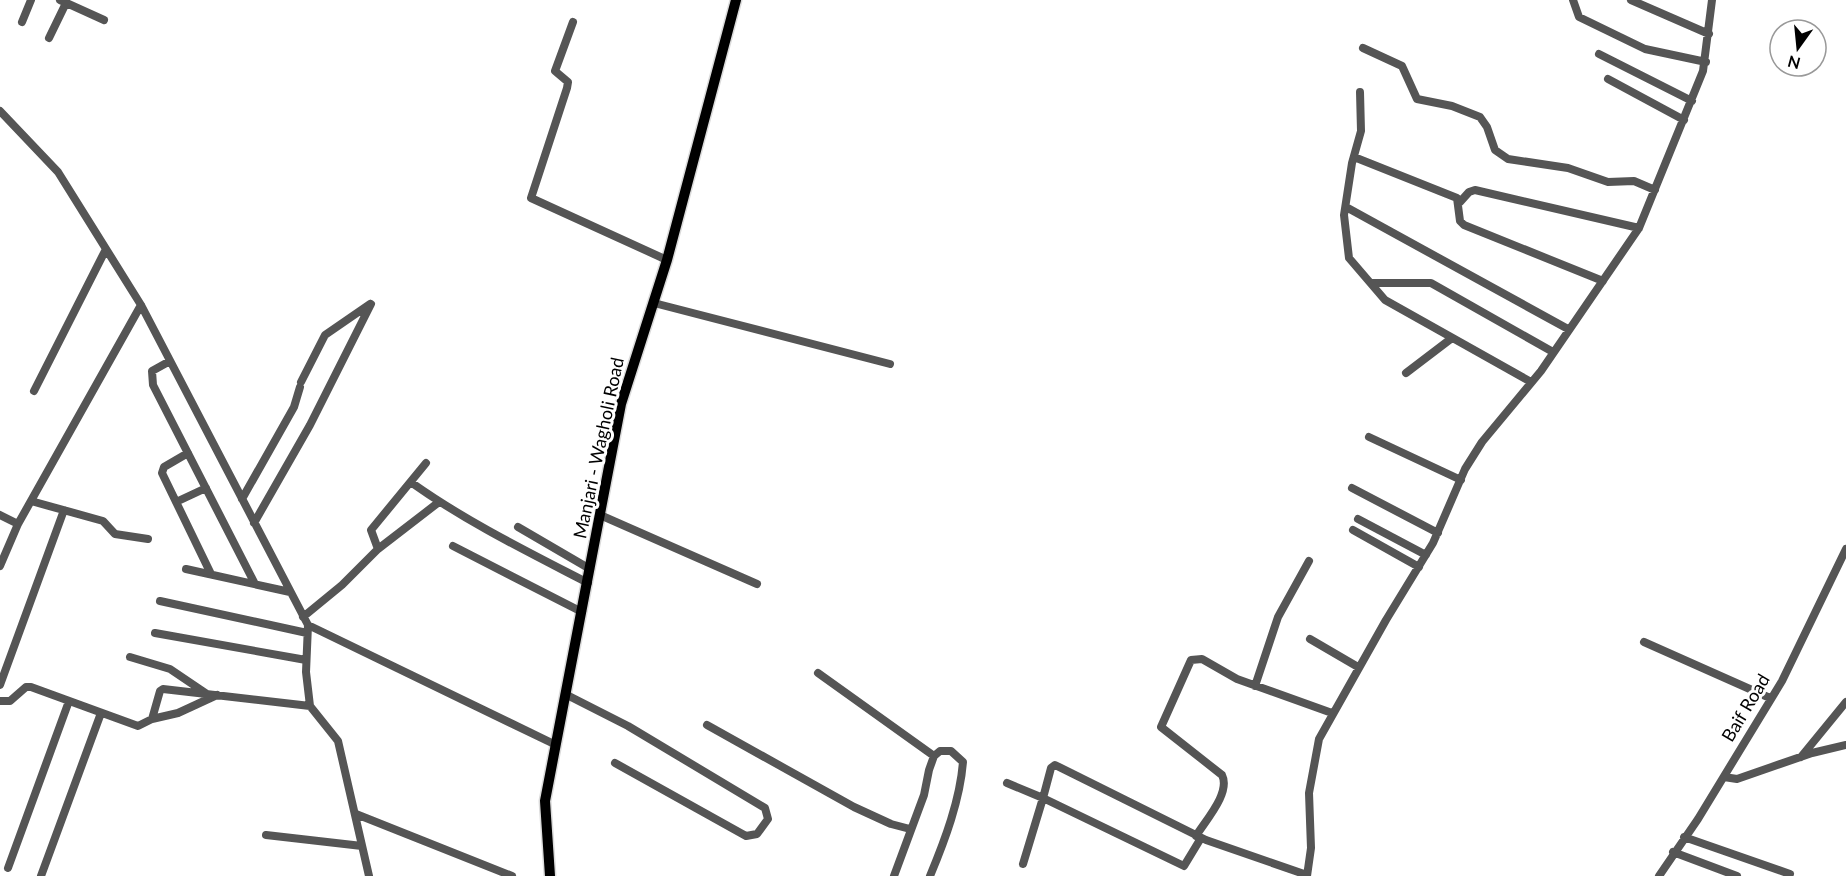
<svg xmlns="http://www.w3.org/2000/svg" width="1846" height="876" font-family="Lato,sans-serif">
<rect width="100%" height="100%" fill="#fff"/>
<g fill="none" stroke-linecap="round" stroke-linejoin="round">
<g stroke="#dbdbdb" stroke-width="13">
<path id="major" d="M550,876L545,801L621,404L667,260L736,0"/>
</g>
<path stroke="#555" stroke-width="8" d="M60,0L104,20
M1573,0L1579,17L1645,49L1706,62
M1631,0L1709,34
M22,22L31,0
M573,22L555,71L568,82L567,88L531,198L667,260
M49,38L66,3
M1363,48L1402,66L1417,99L1452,106L1480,117L1487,127L1495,150L1508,159L1568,168L1608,182L1634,181L1655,190
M1599,54L1692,101
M1608,79L1684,120
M1360,92L1361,131L1352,163L1344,215L1349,258L1385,300L1531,382
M0,111L58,172L141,305L308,625L554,744
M1354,157L1457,198L1460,221L1464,225L1603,281
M1460,202L1469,192L1475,190L1639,228
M1346,207L1568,329
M1372,283H1431L1553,352
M654,303L890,364
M170,361L152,371L153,385L255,584
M1406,373L1452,338
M301,382L325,335L370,304
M34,391L105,251
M1369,437L1461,480
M188,453L164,467L162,473L211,574
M412,483C467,522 528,552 588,583
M1352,488L1438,533
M242,499L294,407L300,387
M31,501L103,521L115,534L148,539
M176,502L206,488
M0,515L18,524
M600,515L757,584
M1358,519L1426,555
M254,523L310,425L371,304
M518,527L590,569
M1353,530L1419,567
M453,546L582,612
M378,549L371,530L426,463
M0,566L18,524L141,305
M186,569L290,592
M160,601L307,633
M303,617L342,585L378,549L439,502
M308,625L306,672L310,706L338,741L369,876
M155,633L306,660
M1310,639L1358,667
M1644,642L1770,698
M130,657L170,669L207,694
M818,673L934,756
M0,685L64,510
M1255,686L1278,617L1309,561
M565,694L628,726L765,808L768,819L757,834L746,836L615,763
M0,701H10L26,687H31L138,726L152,719L160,691L163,689L310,706
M152,719L178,713L217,695
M707,725L854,807L891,824L910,829
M1801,757L1846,702
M1724,777L1737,779L1812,753L1846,745
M1007,783L1043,798L1051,768L1055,765L1206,840L1307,875
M356,814L512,876
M266,835L362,846
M1196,836C1205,821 1231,793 1222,775L1161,727L1191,660L1202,659L1237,679L1332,713
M1684,837L1790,874
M1673,852L1737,876
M1023,864L1043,798L1184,866L1201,838
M8,868L69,701
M41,876L101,713
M894,876L924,795L929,770L934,756L940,751H951L963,762C960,800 945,840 930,876
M1307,876L1311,848L1309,793L1319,739L1386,620L1433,543L1465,469L1482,442L1541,371L1639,228L1703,71L1712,0
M1659,876L1698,819L1782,681L1846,549"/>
<use href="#major" stroke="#000" stroke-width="10"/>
</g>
<g text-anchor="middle" stroke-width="6" stroke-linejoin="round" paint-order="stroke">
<g font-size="18" fill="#000" stroke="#fff">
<text transform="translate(599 448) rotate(-78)" y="6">Manjari - Wagholi Road</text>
<text transform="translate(1746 708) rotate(-59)" y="6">Baif Road</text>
</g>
</g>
<g transform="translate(1798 48) rotate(195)"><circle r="28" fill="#ffffff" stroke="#999999" stroke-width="1.5"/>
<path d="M0-4.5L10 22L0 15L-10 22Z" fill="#000000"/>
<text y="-9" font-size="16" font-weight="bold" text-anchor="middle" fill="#000000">N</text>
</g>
</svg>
